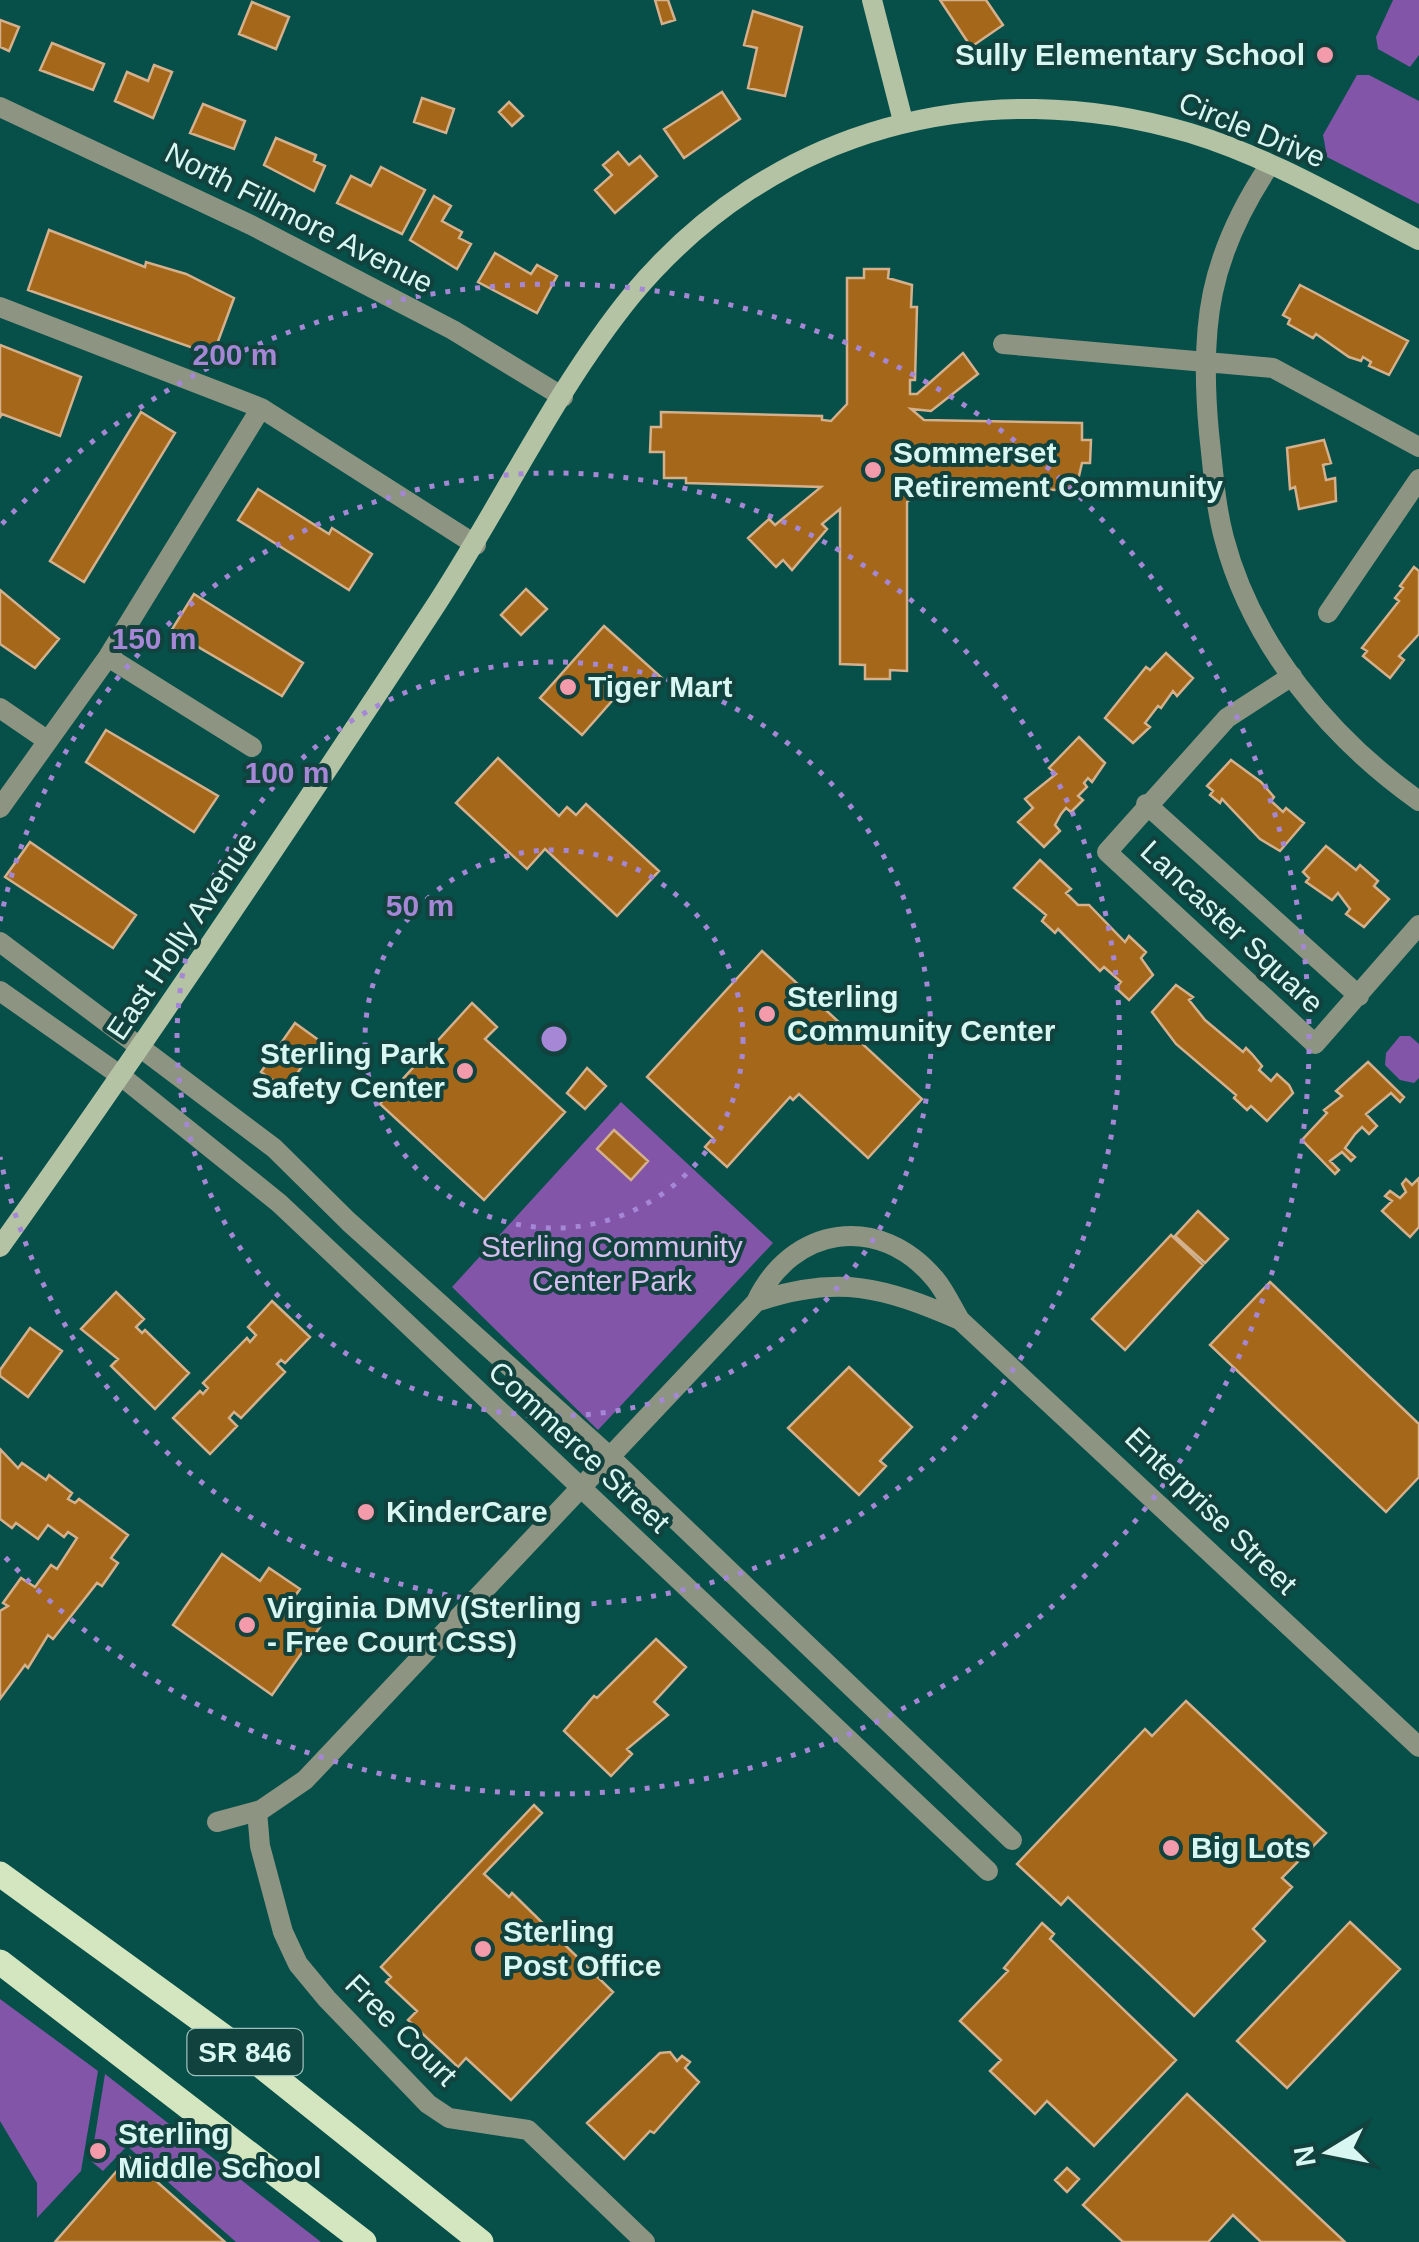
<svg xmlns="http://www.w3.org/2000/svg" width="1419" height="2242" font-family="Helvetica,sans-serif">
<rect width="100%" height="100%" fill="#074f49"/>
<path fill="#8255a9" d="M1393,0H1419V55L1410,67L1378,49L1376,37Z
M1357,75H1369L1419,101V204L1327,157L1323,135Z
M1400,1036H1410L1419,1044V1078L1414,1083L1400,1080L1385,1065L1386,1053Z
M621,1102L773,1243L598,1430L452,1287Z
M0,1999L98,2071L81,2171L37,2218V2183L0,2121Z
M105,2074L321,2242H236L127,2146L103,2171L91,2161Z"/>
<path fill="#a5681a" stroke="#d4b08c" stroke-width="2.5" d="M655,0H668L675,20L662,24Z
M940,0H986L1003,25L971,47Z
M252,2L289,17L276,49L239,34Z
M753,11L802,27L785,96L748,88L757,48L744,45Z
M0,20L19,27L9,51L0,47Z
M52,43L104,64L93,90L40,70Z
M154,65L172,72L153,118L115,101L127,72L148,81Z
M722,92L740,119L684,158L664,129Z
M422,98L454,109L446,133L414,122Z
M509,102L523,116L512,126L499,112Z
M203,104L245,121L234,149L190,133Z
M276,138L316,155L314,161L325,166L314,191L264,165Z
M618,152L629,165L640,156L657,176L615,213L595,190L612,175L603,165Z
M381,167L425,190L402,234L337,203L351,176L371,186Z
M434,196L451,206L442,221L462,232L459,238L471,244L457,269L410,240Z
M49,230L145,267L146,262L186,274L234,298L213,355L28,290Z
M495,253L531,274L537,265L557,276L537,313L478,282Z
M864,269H889L888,278L912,285L911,307H917L915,380H910V394H917L963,353L978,374L931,411L911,409L924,420L1082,423V440H1091L1090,463H1082L1076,489L1050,490V495L919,491L907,502V671L890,670V679H865V665L840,664V509L822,524L827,529L792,570L783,560L776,567L748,538L769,519L775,525L821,487L686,483V478H664V452H650L651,427H661V412L822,416V420L831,421L847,404V278H864Z
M1300,285L1408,341L1389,375L1369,366L1371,362L1363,357L1361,361L1349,357L1316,334L1313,338L1288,324L1290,319L1283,315Z
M0,345L81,377L60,436L2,414L0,417Z
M141,412L175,433L84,582L50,561Z
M1324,440L1331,463L1323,465L1326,480L1335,478L1336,501L1299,509L1295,487L1290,489L1287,448Z
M258,489L329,534L332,528L372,554L349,590L238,520Z
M1414,567L1419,571V634L1399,656L1404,660L1390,678L1363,656L1367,651L1362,648L1399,601L1395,598L1403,588L1400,586Z
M526,589L547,609L521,635L501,615Z
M0,590L59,639L35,668L0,644Z
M194,594L303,663L282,696L171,631Z
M604,626L662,678L644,698L627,683L633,692L627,699L619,693L582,735L540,698Z
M1166,653L1193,678L1177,696L1173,691L1161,708L1158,706L1145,723L1150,727L1133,743L1105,718L1146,667L1150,670Z
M106,730L218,796L194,832L86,762Z
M1079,737L1105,763L1092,782L1088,778L1084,783L1087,787L1078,796L1083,800L1071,812L1066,808L1061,814L1055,825L1060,831L1044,847L1018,822L1033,808L1025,799L1056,774L1049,768Z
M498,758L559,816L567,807L576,815L586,804L659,871L617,916L545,849L527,869L456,803Z
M1231,760L1261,782L1274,797L1271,801L1283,812L1286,808L1304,823L1280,851L1260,839L1222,799L1220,803L1210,795L1213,791L1207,786Z
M30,842L136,915L113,948L5,877Z
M1326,846L1356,870L1360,865L1378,881L1374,886L1389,899L1364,927L1346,914L1350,909L1338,893L1332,900L1306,882L1309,878L1303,872Z
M1040,860L1071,889L1066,893L1078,905H1089L1125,942L1129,936L1146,952L1141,958L1153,975L1129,1000L1116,988L1121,982L1104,967L1100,971L1058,929L1055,933L1042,921L1046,915L1014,888Z
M762,951L922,1099L868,1158L799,1094L793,1100L790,1097L727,1167L705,1147L713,1138L647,1077Z
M1176,985L1193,997L1189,1000L1205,1020L1243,1052L1246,1048L1252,1054L1262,1066L1259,1070L1271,1081L1277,1074L1289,1085L1293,1093L1267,1121L1251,1106L1247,1110L1234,1098L1236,1095L1176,1044L1152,1012Z
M472,1003L497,1027L485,1039L565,1112L484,1200L380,1104Z
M295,1023L320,1041L286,1089L261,1072Z
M1368,1062L1404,1097L1400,1102L1391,1093L1366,1114L1377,1126L1369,1134L1362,1127L1355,1134L1345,1148L1355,1157L1351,1161L1342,1152L1330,1161L1339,1170L1335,1174L1302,1140L1327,1113L1324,1110L1342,1096L1336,1091Z
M587,1068L606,1086L585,1109L567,1093Z
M614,1130L648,1161L631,1180L597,1149Z
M1419,1178V1227L1410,1237L1382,1211L1392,1201L1385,1196L1390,1191L1400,1198L1406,1192L1402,1184L1406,1179L1412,1185Z
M1198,1211L1228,1239L1205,1263L1175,1236Z
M1171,1235L1203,1265L1125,1350L1092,1319Z
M1270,1282L1419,1424V1477L1386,1512L1210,1345Z
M116,1292L144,1319L136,1327L142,1333L145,1330L189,1373L155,1409L111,1366L118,1359L81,1329Z
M272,1301L310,1337L285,1363L281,1360L277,1364L285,1372L241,1418L234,1412L229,1418L237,1426L210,1454L173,1418L200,1391L203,1394L208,1388L203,1383L247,1338L250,1342L256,1335L248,1327Z
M30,1328L62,1351L28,1397L0,1376V1370Z
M849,1367L912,1427L880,1461L886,1466L859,1495L788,1428Z
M0,1449L18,1468L22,1463L46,1480L49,1475L72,1493L68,1499L75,1503L79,1499L128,1535L111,1558L118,1563L102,1586L97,1583L53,1639L48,1635L28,1668L25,1665L0,1699V1611L8,1606L3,1603L21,1578L35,1587L51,1565L57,1569L77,1538L68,1532L64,1537L48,1525L38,1539L16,1523L12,1528L0,1519Z
M222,1554L260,1581L269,1568L300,1589L290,1603L322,1624L272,1695L173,1625Z
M656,1639L686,1667L654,1702L668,1715L627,1749L632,1754L611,1776L564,1731L594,1696L597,1698Z
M1186,1701L1326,1833L1282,1878L1292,1887L1253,1929L1265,1941L1194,2016L1068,1897L1061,1905L1017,1864L1145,1729L1152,1736Z
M534,1805L542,1813L484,1874L509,1897L512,1893L613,1992L511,2100L466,2058L458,2067L408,2020L417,2011L386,1982L391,1977L381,1967Z
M1350,1922L1400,1969L1287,2088L1237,2041Z
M1042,1923L1054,1934L1050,1939L1176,2060L1094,2146L1047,2101L1035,2114L990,2071L1001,2060L960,2021L1008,1971L1004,1968Z
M670,2052L677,2061L682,2056L690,2062L685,2068L699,2082L654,2133L650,2131L624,2159L587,2123L660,2053Z
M1187,2094L1345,2242H1261L1233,2215L1208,2242H1123L1083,2205Z
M129,2157L225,2242H55Z
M1067,2168L1079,2179L1067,2192L1055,2180Z"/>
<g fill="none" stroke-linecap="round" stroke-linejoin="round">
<path stroke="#8d9582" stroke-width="20" d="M0,107L251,225L453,330L563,397
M1269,166C1209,256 1199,326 1209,433C1213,468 1215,504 1224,538C1252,645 1330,738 1419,801
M0,307L261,408L476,545
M1003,344L1273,368L1419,447
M1328,613L1419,479
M108,657L252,747
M1292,676L1227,718L1107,852L1315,1044L1419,925
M0,708L48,741
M1146,804L1359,996
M0,808L108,657L261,408
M0,942L274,1148L349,1222L609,1456L1012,1840
M0,991L121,1076L279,1203L988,1871
M756,1302C838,1274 883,1287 960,1320
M257,1811L260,1846L283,1932L298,1964L327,1999L428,2104L449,2118L528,2130L645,2242
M217,1822L261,1810L305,1780L756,1302C792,1226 879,1212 935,1279C945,1291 952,1307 960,1320L1419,1747"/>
<path stroke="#b5c3a5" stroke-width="20" d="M872,0L903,121
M0,1247C149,1038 291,826 432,611C500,508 554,391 632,295C772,127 983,72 1190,133C1269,157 1345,202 1419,240"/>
<path stroke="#d4e6bf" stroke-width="25" d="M0,1874L230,2041L481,2242
M0,1962L364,2242"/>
</g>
<g fill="none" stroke="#a587d6" stroke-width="5" stroke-dasharray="5 10">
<circle cx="554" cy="1039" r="189"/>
<circle cx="554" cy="1039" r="377"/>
<path d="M0 921A566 566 0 1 1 0 1157"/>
<path d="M2 524A755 755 0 1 1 2 1554"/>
</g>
<g fill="#f39aab" stroke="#11423e" stroke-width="4">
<circle cx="1325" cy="55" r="10"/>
<circle cx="873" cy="470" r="10"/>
<circle cx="568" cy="687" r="10"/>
<circle cx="767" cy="1014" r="10"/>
<circle cx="465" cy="1071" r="10"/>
<circle cx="366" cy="1512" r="10"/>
<circle cx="247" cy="1625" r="10"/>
<circle cx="1171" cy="1848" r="10"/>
<circle cx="483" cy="1949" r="10"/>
<circle cx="98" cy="2151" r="10"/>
</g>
<g text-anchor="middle" stroke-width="8" stroke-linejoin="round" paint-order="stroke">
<rect fill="#11423e" stroke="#9cc0bc" stroke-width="2.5" x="187.5" y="2029" width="115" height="46" rx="8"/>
<g font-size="28" font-weight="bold" fill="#d8f6f2">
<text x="245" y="2062">SR 846</text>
</g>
<g font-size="30" font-weight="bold" fill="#d8f6f2" stroke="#11423e" text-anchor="start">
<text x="1305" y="65" text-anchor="end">Sully Elementary School</text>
<text x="893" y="463">Sommerset<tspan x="893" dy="34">Retirement Community</tspan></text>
<text x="588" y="697">Tiger Mart</text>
<text x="787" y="1007">Sterling<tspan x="787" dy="34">Community Center</tspan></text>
<text x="445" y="1064" text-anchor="end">Sterling Park<tspan x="445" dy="34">Safety Center</tspan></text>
<text x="386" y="1522">KinderCare</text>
<text x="267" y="1618">Virginia DMV (Sterling<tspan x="267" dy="34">- Free Court CSS)</tspan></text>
<text x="1191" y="1858">Big Lots</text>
<text x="503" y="1942">Sterling<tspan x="503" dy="34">Post Office</tspan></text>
<text x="118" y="2144">Sterling<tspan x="118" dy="34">Middle School</tspan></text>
</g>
<g font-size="30" fill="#d8f6f2" stroke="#11423e">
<text transform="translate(1252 130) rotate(22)" y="10">Circle Drive</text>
<text transform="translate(299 218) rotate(27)" y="10">North Fillmore Avenue</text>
<text transform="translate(1232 927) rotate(43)" y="10">Lancaster Square</text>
<text transform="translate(182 936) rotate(-56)" y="10">East Holly Avenue</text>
<text transform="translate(579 1447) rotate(43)" y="10">Commerce Street</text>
<text transform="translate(1211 1511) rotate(44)" y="10">Enterprise Street</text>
<text transform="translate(401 2030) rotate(45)" y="10">Free Court</text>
</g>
<g font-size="30" fill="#d6beee" stroke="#11423e">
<text x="612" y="1257">Sterling Community<tspan x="612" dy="34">Center Park</tspan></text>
</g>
</g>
<circle cx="554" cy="1039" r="15" fill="#a587d6" stroke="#11423e" stroke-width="5"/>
<g font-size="30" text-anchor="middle" font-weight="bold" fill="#a587d6" stroke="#11423e" stroke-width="8" stroke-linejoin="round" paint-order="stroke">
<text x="235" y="365">200 m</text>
<text x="154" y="649">150 m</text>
<text x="287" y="783">100 m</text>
<text x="420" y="916">50 m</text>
</g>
<g transform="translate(1329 2152) rotate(260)" stroke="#11423e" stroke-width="8" paint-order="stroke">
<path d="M0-8L18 38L0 25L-18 38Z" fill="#d8f6f2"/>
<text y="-15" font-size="28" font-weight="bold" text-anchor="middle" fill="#d8f6f2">N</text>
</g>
</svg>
